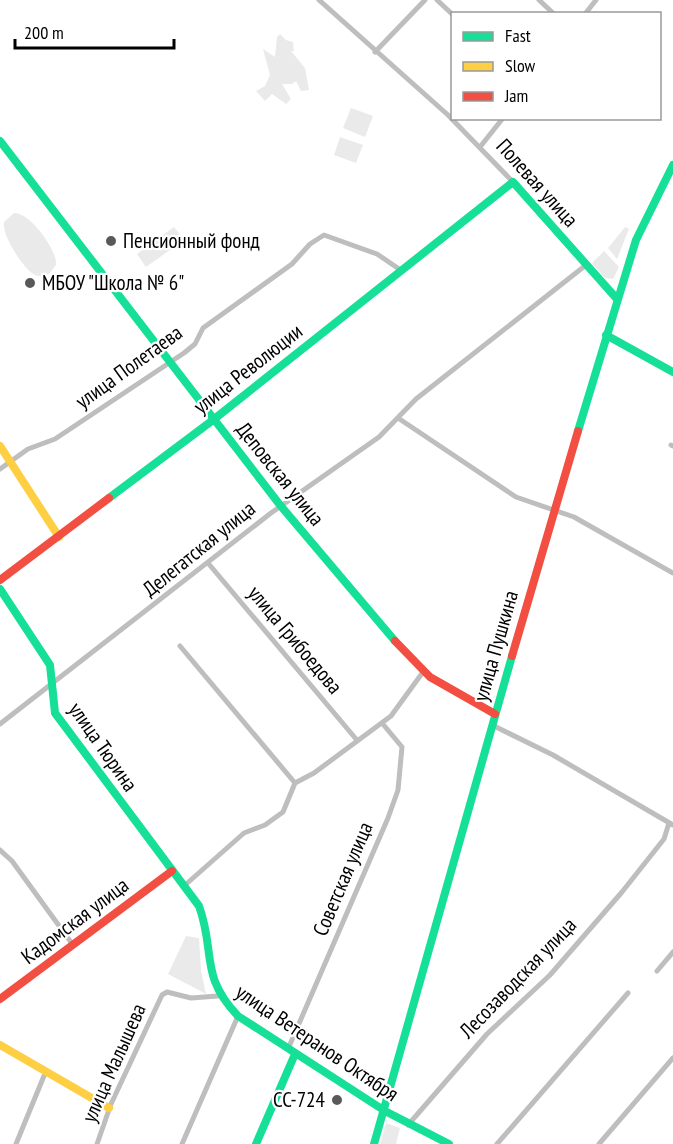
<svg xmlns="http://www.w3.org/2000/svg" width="673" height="1144" font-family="'PT Sans Narrow',sans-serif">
<rect width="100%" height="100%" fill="#fff"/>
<path fill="#eaeaea" d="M280,34L286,40L293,42L294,51H291L305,68L309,90L301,91L296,81L292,84H282L291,99L286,104L272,94L265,101L256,91L265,86L270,75L263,49L275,57L277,37Z
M351,108L373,116L365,137L343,128Z
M340,137L363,145L356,163L334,155Z
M14,213C30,212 58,251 56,265L49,274C44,276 40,277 35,275C24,270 1,234 4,222Z
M174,227L184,240L146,267L137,254Z
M625,227L629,229L617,259L608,248Z
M604,251L619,267L613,279L605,278L592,263Z
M186,936L199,938L201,971L206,994L168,974Z
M386,1123L400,1128L396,1144H380Z"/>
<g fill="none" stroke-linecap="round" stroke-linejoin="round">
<path stroke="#bebebe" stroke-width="5" d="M319,0L448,115L513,182
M437,0L452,14
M539,0L554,14
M585,14L596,0
M375,52L425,0
M480,147L503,118
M398,418L516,497L574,517L673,573
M671,445L673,446
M0,469L28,449L55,439L184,353L195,344L203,328L292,264L310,244L324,235L377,254L402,271
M208,563L356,739
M180,646L295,783
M0,724L271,513L379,437L416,399L586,265
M492,725L553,755L673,825
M0,850L12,861L73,945
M184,886L244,833L265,825L283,812L295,783L314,773L391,716L423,672
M657,971L673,952
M288,1049L388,818L398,790L402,747L382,723
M408,1125L487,1034L550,975L622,892L664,839L669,823
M16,1144L46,1071
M97,1144L111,1104L162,995L167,992L191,998L218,996
M182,1144L238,1016
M497,1144L628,993
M599,1144L673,1058"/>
<path stroke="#16e098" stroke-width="8" d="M0,141L280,505L395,641
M606,335L673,372
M578,431L636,240L673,165
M109,498L213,420L513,182L617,299
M0,589L50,665L55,713L199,906C216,953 199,975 238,1016L385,1111L449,1144
M256,1144L295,1054
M374,1144L512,656"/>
<path stroke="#ffcf43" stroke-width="8" d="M0,446L59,537
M0,1045L109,1108"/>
<path stroke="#f24e42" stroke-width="8" d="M0,580L109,498
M395,641L430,677L495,714
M512,656L578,431
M0,999L172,871"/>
</g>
<g fill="#595959" stroke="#fff" stroke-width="2">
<circle cx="111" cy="241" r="6"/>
<circle cx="30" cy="283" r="6"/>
<circle cx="337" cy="1100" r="6"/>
</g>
<g text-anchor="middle" stroke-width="4.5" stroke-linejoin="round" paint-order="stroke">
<g font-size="21" fill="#000" stroke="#fff">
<text transform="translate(537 183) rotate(48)" y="7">Полевая улица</text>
<text transform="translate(129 367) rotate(-36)" y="7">улица Полетаева</text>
<text transform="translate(248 369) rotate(-38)" y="7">улица Революции</text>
<text transform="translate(280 474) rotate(51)" y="7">Деповская улица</text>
<text transform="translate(199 549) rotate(-39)" y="7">Делегатская улица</text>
<text transform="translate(295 640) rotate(50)" y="7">улица Грибоедова</text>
<text transform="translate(496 646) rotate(-74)" y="7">улица Пушкина</text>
<text transform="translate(103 747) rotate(55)" y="7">улица Тюрина</text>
<text transform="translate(343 879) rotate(-67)" y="7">Советская улица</text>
<text transform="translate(75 921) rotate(-37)" y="7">Кадомская улица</text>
<text transform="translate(518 978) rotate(-46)" y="7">Лесозаводская улица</text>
<text transform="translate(317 1043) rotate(34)" y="7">улица Ветеранов Октября</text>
<text transform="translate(114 1063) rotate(-66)" y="7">улица Малышева</text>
</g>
<g font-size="21" fill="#000" stroke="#fff" text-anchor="start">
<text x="123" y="248">Пенсионный фонд</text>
<text x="42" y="290">МБОУ "Школа № 6"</text>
<text x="325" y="1107" text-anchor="end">СС-724</text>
</g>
</g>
<rect x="451" y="12" width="210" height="108" fill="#ffffff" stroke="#999999" stroke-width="1.5"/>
<rect x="463" y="32" width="30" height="9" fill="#16e098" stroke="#999999" stroke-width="1.5"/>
<text x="505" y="42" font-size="18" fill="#000000">Fast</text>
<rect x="463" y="62" width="30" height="9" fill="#ffcf43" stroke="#999999" stroke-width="1.5"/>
<text x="505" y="72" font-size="18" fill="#000000">Slow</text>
<rect x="463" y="92" width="30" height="9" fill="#f24e42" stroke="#999999" stroke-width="1.5"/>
<text x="505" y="102" font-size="18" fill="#000000">Jam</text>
<path d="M15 39v9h159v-9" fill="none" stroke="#000000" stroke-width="3"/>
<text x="24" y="39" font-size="18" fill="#000000" stroke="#ffffff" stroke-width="4.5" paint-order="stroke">200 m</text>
</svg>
